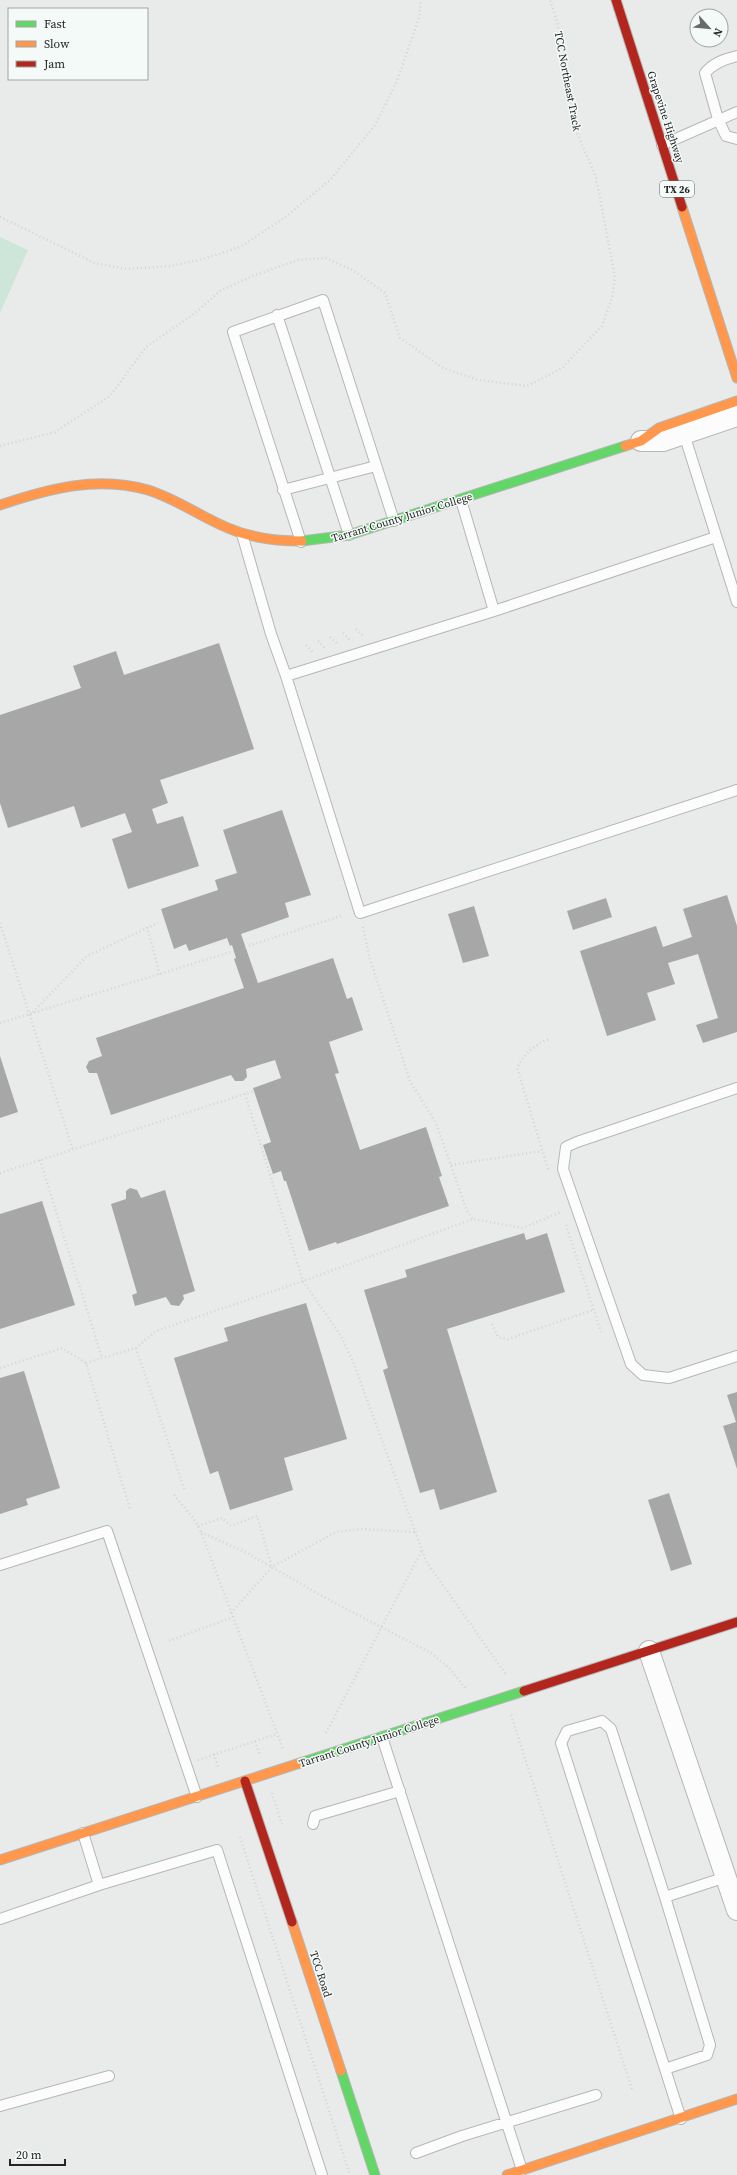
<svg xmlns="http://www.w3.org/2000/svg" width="737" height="2175" font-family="'Source Serif 4',serif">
<rect width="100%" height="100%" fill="#e8ebea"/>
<path fill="#cee6da" d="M0,237L28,250L0,313Z"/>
<path fill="#a7a7a7" d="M219,643L254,749L160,780L168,803L152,809L157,824L183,816L199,866L128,889L112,839L132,832L125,813L81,828L74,806L8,828L0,803V715L81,688L73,666L116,651L124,675Z
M282,810L311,895L285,903L289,917L241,934L258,983L333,958L347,999L352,997L363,1030L329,1042L339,1073L335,1074L360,1150L426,1127L442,1176L439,1177L449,1206L337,1244L336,1242L309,1251L286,1181H284L281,1171L273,1174L263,1145L271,1142L253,1088L281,1078L275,1060L246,1069L247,1077L243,1081H235L231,1075L111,1115L97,1073H89L86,1067L89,1061L102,1056L96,1038L244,988L234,959L236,958L232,945L230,946L227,938L189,951L186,944L174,949L161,909L218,890L215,880L237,873L223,830Z
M727,895L737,926V1032L703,1043L696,1025L718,1018L698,954L668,963L675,984L647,993L656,1020L607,1036L580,951L656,926L663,947L692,937L683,909Z
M606,898L612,917L573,930L567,911Z
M474,906L489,956L463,963L448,914Z
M0,1056L18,1112L0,1118Z
M130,1188L137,1190L141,1198L165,1190L195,1291L183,1295L184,1299L179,1306L171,1305L166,1297L135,1306L132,1295L137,1293L111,1204L126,1199V1191Z
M42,1201L75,1305L0,1329V1214Z
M524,1233L526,1240L547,1233L565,1292L447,1329L497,1492L440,1510L434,1489L420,1493L383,1370L388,1368L364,1290L407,1277L405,1270Z
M306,1303L347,1439L284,1458L293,1490L230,1510L218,1471L210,1474L174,1358L228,1341L224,1328Z
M24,1371L60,1488L26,1499L28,1505L0,1514V1378Z
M737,1392V1469L723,1426L736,1422L727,1395Z
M669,1493L692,1564L671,1571L648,1500Z"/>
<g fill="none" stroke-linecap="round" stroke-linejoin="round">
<g stroke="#b5b7b7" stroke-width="12">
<path id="lane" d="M737,56C724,59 713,63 705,73L718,119L726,136L737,139
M662,145L737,112
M277,315L349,535
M684,434L737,602
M283,490L376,466
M461,500L494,611
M242,534L271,634L286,676L360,913L737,790
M301,542L233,332L323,300L394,521
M286,676L494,611L716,537
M737,1088L577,1142L566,1147L563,1169L631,1364L643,1375L669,1378L737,1356
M0,1565L107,1531L197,1797
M382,1737L522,2170
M313,1824L315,1816L400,1791
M83,1833L99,1885
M0,1919L99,1885L217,1850L322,2175
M665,2069L707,2055L710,2045L665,1897
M0,2106L109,2076
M681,2119L561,1743L567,1731L602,1721L611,1729L665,1897L726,1877
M416,2153L462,2136L596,2095"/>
</g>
<g stroke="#b5b7b7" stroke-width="22">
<path id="street" d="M641,441H663L737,416
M649,1651L737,1910"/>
</g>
<g stroke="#b5b7b7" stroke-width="11">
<path id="fast" d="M302,541L349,535L625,446
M300,1763L524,1691
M341,2071L375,2175"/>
</g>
<g stroke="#b5b7b7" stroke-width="11">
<path id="slow" d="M682,207L737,378
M625,446L641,441L659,428L737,401
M0,505C48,489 98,475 148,490C177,499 201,517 228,528C251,538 276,541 302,541
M0,1860L300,1763
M292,1922L341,2071
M507,2175L737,2099"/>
</g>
<g stroke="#b5b7b7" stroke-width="11">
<path id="jam" d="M616,0L682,207
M524,1691L737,1622
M245,1781L292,1922"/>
</g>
<path stroke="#d3d4d3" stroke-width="2.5" stroke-dasharray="1 3" stroke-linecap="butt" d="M0,217L95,263L127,269L171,266L203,259L240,247L284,218L330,180L375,125L397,81L419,18L421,0
M0,446L55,432L110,396L146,347L194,314L220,291L250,277L298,260L326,258L354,271L385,293L400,338L443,368L478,380L527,386L562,368L602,326L612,298L615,277L596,177L574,126L558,25L550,0
M356,629L364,637
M343,633L351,641
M330,637L339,645
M318,641L326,649
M306,645L314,653
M0,923L73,1150
M147,927L160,975
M363,927L369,956L410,1081L436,1123L467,1211L473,1219
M245,947L344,915
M30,1015L87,956L158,923
M0,1023L234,951
M245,1094L303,1281L341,1336L354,1364L426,1561L507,1676
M40,1160L102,1358
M451,1165L542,1151
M548,1169L517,1068C525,1053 533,1046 549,1039
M0,1173L254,1091
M566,1225L601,1332
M492,1324L498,1337L508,1339L593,1310
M136,1348L185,1491
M86,1363L136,1348L156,1331L303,1281L473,1219L523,1228L561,1212
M0,1368L62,1348L86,1363L130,1509
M174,1495L194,1519L201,1532L283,1749
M198,1526L222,1518L231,1526L257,1516L272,1567
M201,1532L249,1554L331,1601L431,1653L449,1668L466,1689
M231,1613L272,1567L336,1532L362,1529L416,1532
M169,1641L233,1617
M511,1715L632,2089
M326,1733L422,1550
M255,1741L260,1756
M214,1754L219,1769
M198,1760L277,1734
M272,1793L282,1824
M240,1837L350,2175"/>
<use href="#lane" stroke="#fcfcfc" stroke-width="10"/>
<use href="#street" stroke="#fcfcfc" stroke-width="20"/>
<use href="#fast" stroke="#63d668" stroke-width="9"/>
<use href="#slow" stroke="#ff974d" stroke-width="9"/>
<use href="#jam" stroke="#b3261e" stroke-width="9"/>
</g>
<g text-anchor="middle" stroke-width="3" stroke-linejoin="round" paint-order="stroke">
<rect fill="#f4faf7" stroke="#626563" stroke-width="1" x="660" y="181" width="34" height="16" rx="3"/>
<g font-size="10" font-weight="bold" fill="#242524">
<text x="677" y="193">TX 26</text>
</g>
<g font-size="11" fill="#242524" stroke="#f4faf7">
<text transform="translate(568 81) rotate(79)" y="4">TCC Northeast Track</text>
<text transform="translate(666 117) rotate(72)" y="4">Grapevine Highway</text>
<text transform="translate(402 517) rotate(-17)" y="4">Tarrant County Junior College</text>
<text transform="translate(369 1741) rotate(-18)" y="4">Tarrant County Junior College</text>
<text transform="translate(321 1974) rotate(72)" y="4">TCC Road</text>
</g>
</g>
<rect x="8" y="8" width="140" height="72" fill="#f4faf7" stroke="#a1a5a3"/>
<rect x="16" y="21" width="20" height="6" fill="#63d668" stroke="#a1a5a3"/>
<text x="44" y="28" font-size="12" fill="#242524">Fast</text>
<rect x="16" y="41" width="20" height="6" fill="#ff974d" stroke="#a1a5a3"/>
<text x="44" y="48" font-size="12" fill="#242524">Slow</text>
<rect x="16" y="61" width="20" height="6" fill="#b3261e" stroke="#a1a5a3"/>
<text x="44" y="68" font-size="12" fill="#242524">Jam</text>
<g transform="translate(709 28) rotate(117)"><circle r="19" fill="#f4faf7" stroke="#a1a5a3"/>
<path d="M0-3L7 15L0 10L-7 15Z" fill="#696a69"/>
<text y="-6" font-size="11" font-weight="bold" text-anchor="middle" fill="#242524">N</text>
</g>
<path d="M10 2159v6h55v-6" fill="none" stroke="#242524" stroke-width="2"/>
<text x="16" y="2159" font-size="12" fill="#242524" stroke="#f4faf7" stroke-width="3" paint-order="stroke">20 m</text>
</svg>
